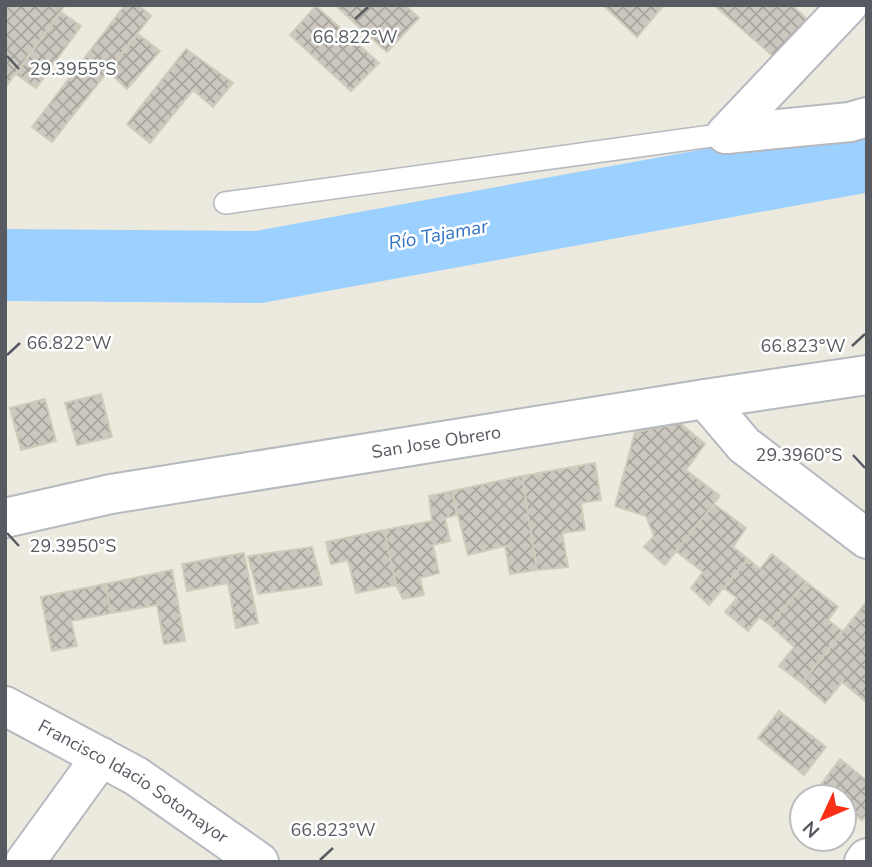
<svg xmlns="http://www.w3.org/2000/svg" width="872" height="867" font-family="'Nunito Sans',sans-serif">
<defs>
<pattern id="building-cross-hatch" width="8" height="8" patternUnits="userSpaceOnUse" patternTransform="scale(1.75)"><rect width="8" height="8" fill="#ccc8bf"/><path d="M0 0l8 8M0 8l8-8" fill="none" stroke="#a8a59f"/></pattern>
</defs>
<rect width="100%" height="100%" fill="#eceade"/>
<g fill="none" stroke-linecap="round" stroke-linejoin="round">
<path stroke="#9bd0ff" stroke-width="72" d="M5,265L258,267L867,156"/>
</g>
<path fill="url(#building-cross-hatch)" stroke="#d1cbbc" stroke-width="2" d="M5,5H65L5,88Z
M125,5H138L151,16L52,142L32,127Z
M335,5H405L419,18L387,52Z
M603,5H664L637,37Z
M714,5H792L807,19L773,56Z
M316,6L379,63L351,91L290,35Z
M61,12L81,26L36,88L16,74Z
M138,34L160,51L127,89L108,71Z
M186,49L233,83L213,107L193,90L150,143L127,124Z
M101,394L112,437L77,445L65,403Z
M45,399L56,441L21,450L10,408Z
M680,423L705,444L686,470L720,496L665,565L644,547L654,536L646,516L615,506L635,432Z
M595,463L601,500L581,503L585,530L562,533L568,567L537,570L522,476Z
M522,476L537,570L510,574L505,546L468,555L452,491Z
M452,491L457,515L445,518L450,541L433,545L439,573L420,578L424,595L403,599L396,585L384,530L432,521L429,496Z
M714,504L746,528L733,547L748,559L709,605L691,588L703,572L676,551Z
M384,530L396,585L356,593L348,560L331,564L326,542Z
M312,547L322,585L258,594L248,556Z
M244,553L258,623L236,628L228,583L187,591L182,564Z
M772,554L806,582L770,625L759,617L748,631L725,612L737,598L724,588L748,559L760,569Z
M172,570L185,641L164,644L157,605L111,613L105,584Z
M806,582L838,607L828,620L842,631L802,683L779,666L794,647L770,625Z
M105,584L111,613L71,621L77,646L52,651L41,597Z
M867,601V698L865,701L842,682L825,703L802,683Z
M779,711L826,747L804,775L758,738Z
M840,759L867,781V814L862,820L844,806V797H833L819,787Z"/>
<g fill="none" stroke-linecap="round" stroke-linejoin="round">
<g stroke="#b6b9bf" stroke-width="24">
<path id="service" d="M225,203L726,134"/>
</g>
<g stroke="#b6b9bf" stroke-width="42">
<g id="minor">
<path d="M726,134L848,5"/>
<path d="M726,134L850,122L867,117"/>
<path d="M705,399L744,445L867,539"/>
<path id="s1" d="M5,518L111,494L705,399L867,375"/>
<path id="s2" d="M5,706L136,776L259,862"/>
<path d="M25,862L101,757"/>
<path d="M864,862L867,858"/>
</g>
</g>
<use href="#service" stroke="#fff" stroke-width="21"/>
<use href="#minor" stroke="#fff" stroke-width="38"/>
</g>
<path fill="none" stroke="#575b61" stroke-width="2.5" d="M355,19L368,7M7,56L19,69M852,346L865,334M7,355L20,343M853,455L865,468M7,533L19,546M320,860L333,848"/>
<g text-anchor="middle" stroke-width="5" stroke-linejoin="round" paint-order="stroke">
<g font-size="18" fill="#575b61" stroke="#fff">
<text dy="6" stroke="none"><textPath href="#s1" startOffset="438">San Jose Obrero</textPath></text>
<text dy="6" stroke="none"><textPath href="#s2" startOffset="149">Francisco Idacio Sotomayor</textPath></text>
</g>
<g font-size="19" font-style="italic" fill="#3274c3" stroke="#fff">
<text transform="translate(438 234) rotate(-10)" y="7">Río Tajamar</text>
</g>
</g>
<g font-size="18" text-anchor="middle" fill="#575b61" stroke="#fff" stroke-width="5" stroke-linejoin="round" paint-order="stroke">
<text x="355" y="43">66.822°W</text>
<text x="73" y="75">29.3955°S</text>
<text x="69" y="349">66.822°W</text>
<text x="803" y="352">66.823°W</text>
<text x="799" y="461">29.3960°S</text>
<text x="73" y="552">29.3950°S</text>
<text x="333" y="836">66.823°W</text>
</g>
<rect width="872" height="867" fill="none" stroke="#575b61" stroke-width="14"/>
<g transform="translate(823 818) rotate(226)"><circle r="33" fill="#ffffff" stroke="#bcbdc0" stroke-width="2"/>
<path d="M0-5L12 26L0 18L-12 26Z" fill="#f93017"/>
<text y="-10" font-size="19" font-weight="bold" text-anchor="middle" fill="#575b61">N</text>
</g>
</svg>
